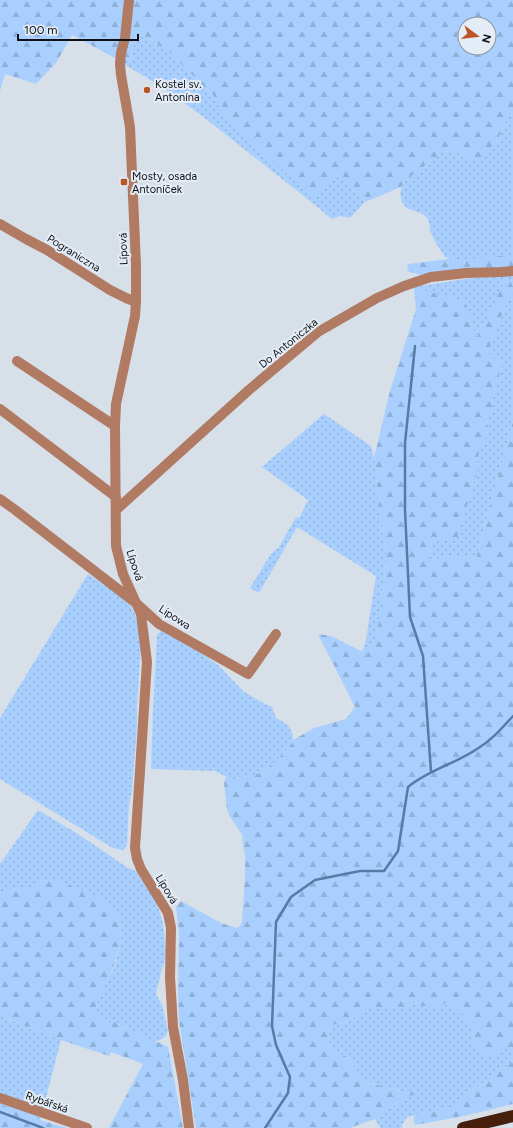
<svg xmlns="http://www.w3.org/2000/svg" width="513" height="1128" font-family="Figtree,sans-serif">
<defs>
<pattern id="grass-dots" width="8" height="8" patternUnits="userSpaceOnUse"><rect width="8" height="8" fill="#a8cffd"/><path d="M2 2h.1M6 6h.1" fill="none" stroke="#8fb1d8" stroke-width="1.8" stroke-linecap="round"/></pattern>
<pattern id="forest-firs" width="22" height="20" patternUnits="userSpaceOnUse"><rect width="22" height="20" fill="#a8cffd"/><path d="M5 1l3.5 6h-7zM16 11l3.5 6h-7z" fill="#8fb1d8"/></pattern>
</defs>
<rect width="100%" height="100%" fill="#d7dfe9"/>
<path fill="url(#grass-dots)" d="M137,31L168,51L213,95L230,124L319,193L336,175L365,202L350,218L340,216L332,219L310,201L201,115L157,84L129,67L125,65V58L132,62L133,48Z
M513,112V255C501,258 454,262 445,257C440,249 434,241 431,233C429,228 430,222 427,218C420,208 404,214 401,198C399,192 402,186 405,181L440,154L446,151L458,152L464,158L496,144L508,116Z
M513,275V421L476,558L451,557L429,560L432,540L478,469L477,459L489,430L487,423L493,408V398L502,364L487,352L513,287L476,339L414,287L465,279Z
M324,414L371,446L374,458L381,523L386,553V562L377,634L373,644L367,654L362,652L366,640L376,576L297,527L259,593L250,588L271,554L279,547L296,517L299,518L308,500L262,467Z
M88,574L118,594L130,605L133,610L139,624L141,647L137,704V726L132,790L129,804L127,844L124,850C119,850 116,849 111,847L0,779V718Z
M161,630L204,655L218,665L243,691L256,699L272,707L276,718L288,725L293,735V740L291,745L272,765L264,772L243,778L234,779L229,778L215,771L151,769L153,711L157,636Z
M38,810L81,836L128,868L136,871L157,903L163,923L166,953L164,964L162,968L156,994L162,1005L168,1031L165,1037L160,1040L154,1042L114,1022H108L99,1019L96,1005L109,976L113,971L121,942L122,930L120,918L56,880L36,881L32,887C22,888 11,887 4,893H0V864Z
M446,1003L454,1007L465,1016L470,1025L473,1043L482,1053L486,1056L494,1055L508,1047L513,1048V1061L492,1077L470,1091L457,1106L407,1117L402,1125V1128H380L375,1119L407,1096L404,1092C394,1089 368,1084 362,1078C356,1073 355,1066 351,1060C347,1055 340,1054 334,1052C328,1041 327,1037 331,1025L347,1023L353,1018L368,1009H378L397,1007L405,1008L413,1005L442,1006Z
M0,1016L61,1040L40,1120L0,1104Z"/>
<path fill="url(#forest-firs)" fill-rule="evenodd" d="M0,0H125L122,31L117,59L72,35L56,63L36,84L5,74L0,91Z
M133,0H513V112C501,123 499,148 486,156C481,159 474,159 467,160L458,152L446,151L440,154L405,181L401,187L365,202L336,175L319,194L312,196L230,124L213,95L168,51L137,31L133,48L132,62L125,58ZM465,24H489V48H465Z
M513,255V268L421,275L407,271L408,264L449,259H470Z
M507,276L513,287L487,352L502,364L493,398V408L487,423L489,430L477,459L478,469L457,539L432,540L429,560L451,557L476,558L513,421V1048L508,1047L494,1055L486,1056L482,1053L473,1043L470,1025L465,1016L454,1007L446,1003L442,1006L437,1007L413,1005L405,1008L397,1007L378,1009H368L353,1018L347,1023L331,1025C327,1037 328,1041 334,1052L344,1055L350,1059L356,1070L363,1079L370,1083L403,1092L413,1090L415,1093L414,1095L407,1096L375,1119L350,1128H196L179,1021L178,994L179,934L176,907L181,901L221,923L237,928L240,926L242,922L245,875V856L242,835L229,815L227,809L224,783L226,777L234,779L243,778L264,772L272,765L291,745L293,740L314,728L346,719L355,707L318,634L331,636L367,654L373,644L377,634L386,562V553L381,523L374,458L390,391L416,309L414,287L465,302L477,338Z
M49,880H56L92,894L102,900L116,911L120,918L122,930L121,942L112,971L109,976L96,1005L99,1018L108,1022H114L154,1042H158L168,1047L183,1128H109L143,1064L111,1052L109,1056L61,1040L0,1016V893H4C11,887 22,888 32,887L36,881Z
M513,1061V1104L459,1117L415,1125L413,1119L416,1115L457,1106L470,1091L492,1077Z
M0,1104L40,1120L67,1128H0Z"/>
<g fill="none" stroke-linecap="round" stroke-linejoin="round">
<path stroke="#557ca9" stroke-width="2.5" d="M415,346L405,443V510L410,617L423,656L431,772
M0,1112L43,1128
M265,1128L288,1093L290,1077L276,1045L272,1026L276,922L291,897L315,880L360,871H384L398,851L408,787C428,770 455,764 477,749C492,740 501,729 513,716"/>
<path stroke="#b07a63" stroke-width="10" d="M129,0L125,38L121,53L120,64L121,75L130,127L136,265V302L135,316L116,404L115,426L116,546L123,574L141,614L147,662L135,848L137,859L141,869L168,913L171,928L170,977L173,1027L183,1080L189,1128
M0,224L26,239L47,250L110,290L126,298L136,302
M17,361L115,426
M0,409L116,497
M0,499L14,509L136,603L159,624L248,674L276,634
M116,510L250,389L318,332L377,298L404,286L431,277L466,273L501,272L513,271
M0,1098L87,1128"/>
<path stroke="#471f0d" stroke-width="12" d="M463,1128L513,1116"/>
</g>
<g fill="#ba5525" stroke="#e4edf7" stroke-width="1.5">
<circle cx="147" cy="90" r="4"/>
<rect x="120" y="178" width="8" height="8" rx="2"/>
</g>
<g text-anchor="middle" stroke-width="4" stroke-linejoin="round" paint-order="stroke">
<g font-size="11" fill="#0f1114" stroke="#e4edf7" text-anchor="start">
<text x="155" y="88">Kostel sv.<tspan x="155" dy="13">Antonína</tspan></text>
<text x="132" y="180">Mosty, osada<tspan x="132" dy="13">Antoníček</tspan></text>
</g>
<g font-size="11" fill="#0f1114" stroke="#e4edf7">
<text transform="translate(123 249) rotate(-92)" y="4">Lípová</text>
<text transform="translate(74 253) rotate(32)" y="4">Pograniczna</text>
<text transform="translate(288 343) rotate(-39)" y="4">Do Antoniczka</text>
<text transform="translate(135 565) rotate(72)" y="4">Lípová</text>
<text transform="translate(175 617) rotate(33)" y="4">Lipowa</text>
<text transform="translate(167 889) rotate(59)" y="4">Lípová</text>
<text transform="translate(47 1102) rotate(19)" y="4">Rybářská</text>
</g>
</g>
<g transform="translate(477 36) rotate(105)"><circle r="19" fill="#e4edf7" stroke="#8f959c"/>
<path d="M0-3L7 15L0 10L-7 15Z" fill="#ba5525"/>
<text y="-6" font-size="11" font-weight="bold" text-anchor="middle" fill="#0f1114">N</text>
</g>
<path d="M18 34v6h120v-6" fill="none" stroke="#0f1114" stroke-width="2"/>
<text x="24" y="34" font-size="12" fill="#0f1114" stroke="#e4edf7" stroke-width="3" paint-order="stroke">100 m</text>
</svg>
